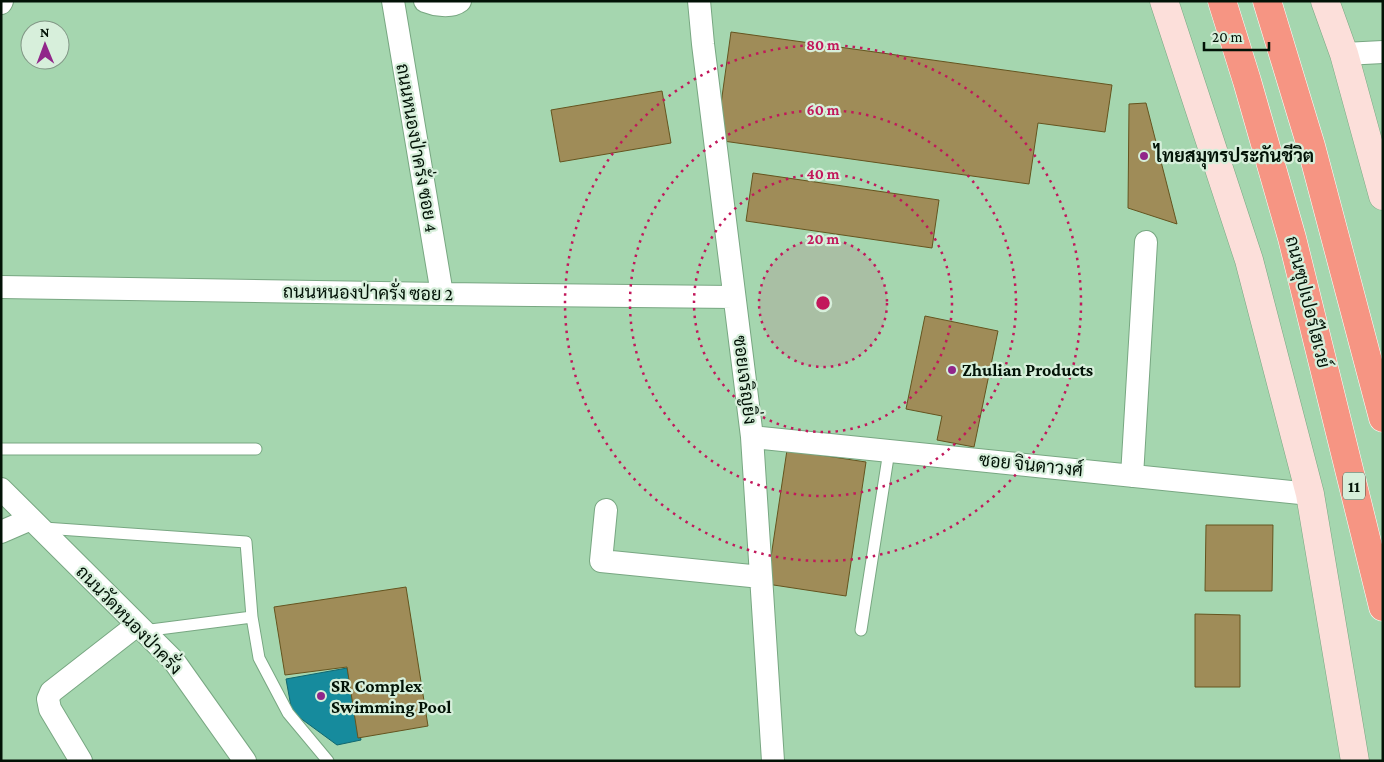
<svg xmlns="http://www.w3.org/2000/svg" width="1384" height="762" font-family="'Crimson Pro',Sarabun,serif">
<rect width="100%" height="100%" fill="#a5d6af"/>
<path fill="#168b9d" stroke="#106770" d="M347,668L361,740L337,745L292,712L286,679Z"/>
<path fill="#9f8c58" stroke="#65541f" d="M731,32L1112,85L1105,132L1038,123L1029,184L716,140Z
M662,91L671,143L560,162L551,110Z
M1146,103L1177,224L1128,208L1129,104Z
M753,173L939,200L932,248L746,221Z
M925,316L998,331L974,447L937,440L942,416L906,409Z
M787,450L866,462L846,596L767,584Z
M1206,525H1273L1272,591H1205Z
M406,587L428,726L358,738L347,667L285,675L274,607Z
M1195,614L1240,615V687H1195Z"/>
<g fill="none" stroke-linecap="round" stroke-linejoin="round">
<g stroke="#78a782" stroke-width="13">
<path id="lane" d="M1,449H256
M44,528L246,542L252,617L259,658L288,713L328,761
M861,630L889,451
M143,631L252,617"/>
</g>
<g stroke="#78a782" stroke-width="24">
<path id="street" d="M393,1L442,294
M425,1C435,5 451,8 460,1
M699,1L703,44L752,437L773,761
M1,3L2,1
M1344,54L1383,52
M1,287L442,294L734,297
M752,437L1310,494
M1132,476L1146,242
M1,489L174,661L245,761
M606,510L601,561L761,577
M1,532L31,519
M81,761L50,709L48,699L51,692L137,625"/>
</g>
<g stroke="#78a782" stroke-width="29">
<path id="secondary" d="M1164,1L1249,260L1310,494L1355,761
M1325,1L1344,54L1383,196"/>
</g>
<g stroke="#fff" stroke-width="29">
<path id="highway" d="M1222,1L1247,81L1292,238L1383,607
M1267,1L1311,146L1383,418"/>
</g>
<use href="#lane" stroke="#fff" stroke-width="11"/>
<use href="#street" stroke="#fff" stroke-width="22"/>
<use href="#secondary" stroke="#fcdfda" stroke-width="28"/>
<use href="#highway" stroke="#f69583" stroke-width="28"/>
</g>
<circle cx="823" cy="303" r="64" fill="#c2185b" fill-opacity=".12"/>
<g fill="none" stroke="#c2185b" stroke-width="2.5" stroke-dasharray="2.5 5">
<circle cx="823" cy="303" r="64"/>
<circle cx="823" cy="303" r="129"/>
<circle cx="823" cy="303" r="193"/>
<circle cx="823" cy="303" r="258"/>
</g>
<g fill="#91268a" stroke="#d7efdb" stroke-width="2">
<circle cx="1144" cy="156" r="5"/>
<circle cx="952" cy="370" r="5"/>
<circle cx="321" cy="696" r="5"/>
</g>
<g text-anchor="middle" stroke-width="4.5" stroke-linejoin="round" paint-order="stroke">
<rect fill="#d7efdb" stroke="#425446" stroke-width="1" x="1343" y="472.5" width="22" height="27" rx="4"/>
<g font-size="16" font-weight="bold" fill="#021206">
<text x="1354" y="492">11</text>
</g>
<g font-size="18" fill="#021206" stroke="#d7efdb">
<text transform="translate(417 148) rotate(80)" y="6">ถนนหนองป่าครั่ง ซอย 4</text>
<text transform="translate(368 293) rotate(1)" y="6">ถนนหนองป่าครั่ง ซอย 2</text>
<text transform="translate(1308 302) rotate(76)" y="6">ถนนซุปเปอร์ไฮเวย์</text>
<text transform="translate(745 380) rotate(83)" y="6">ซอยเจริญยิ่ง</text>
<text transform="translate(1031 465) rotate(6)" y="6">ซอย จินดาวงศ์</text>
<text transform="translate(129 620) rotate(46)" y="6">ถนนวัดหนองป่าครั่ง</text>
</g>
<g font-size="18" font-weight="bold" fill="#021206" stroke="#d7efdb" text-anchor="start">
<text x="1154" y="162">ไทยสมุทรประกันชีวิต</text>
<text x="962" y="376">Zhulian Products</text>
<text x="331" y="692">SR Complex<tspan x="331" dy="21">Swimming Pool</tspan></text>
</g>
</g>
<circle cx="823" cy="303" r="8" fill="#c2185b" stroke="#d7efdb" stroke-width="2.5"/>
<g font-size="15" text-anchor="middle" font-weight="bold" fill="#c2185b" stroke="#d7efdb" stroke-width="4.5" stroke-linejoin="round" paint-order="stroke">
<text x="823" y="50">80 m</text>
<text x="823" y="115">60 m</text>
<text x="823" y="179">40 m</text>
<text x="823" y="244">20 m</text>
</g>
<rect width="1384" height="762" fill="none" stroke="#021206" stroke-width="5"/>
<g transform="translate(45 45) rotate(359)"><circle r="24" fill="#d7efdb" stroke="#829786"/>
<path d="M0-4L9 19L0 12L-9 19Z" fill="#91268a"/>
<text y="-8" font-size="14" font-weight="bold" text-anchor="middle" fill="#021206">N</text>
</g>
<path d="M1204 42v8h65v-8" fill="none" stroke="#021206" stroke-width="2.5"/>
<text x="1212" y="42" font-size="15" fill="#021206" stroke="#d7efdb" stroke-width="4" paint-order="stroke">20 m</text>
</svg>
